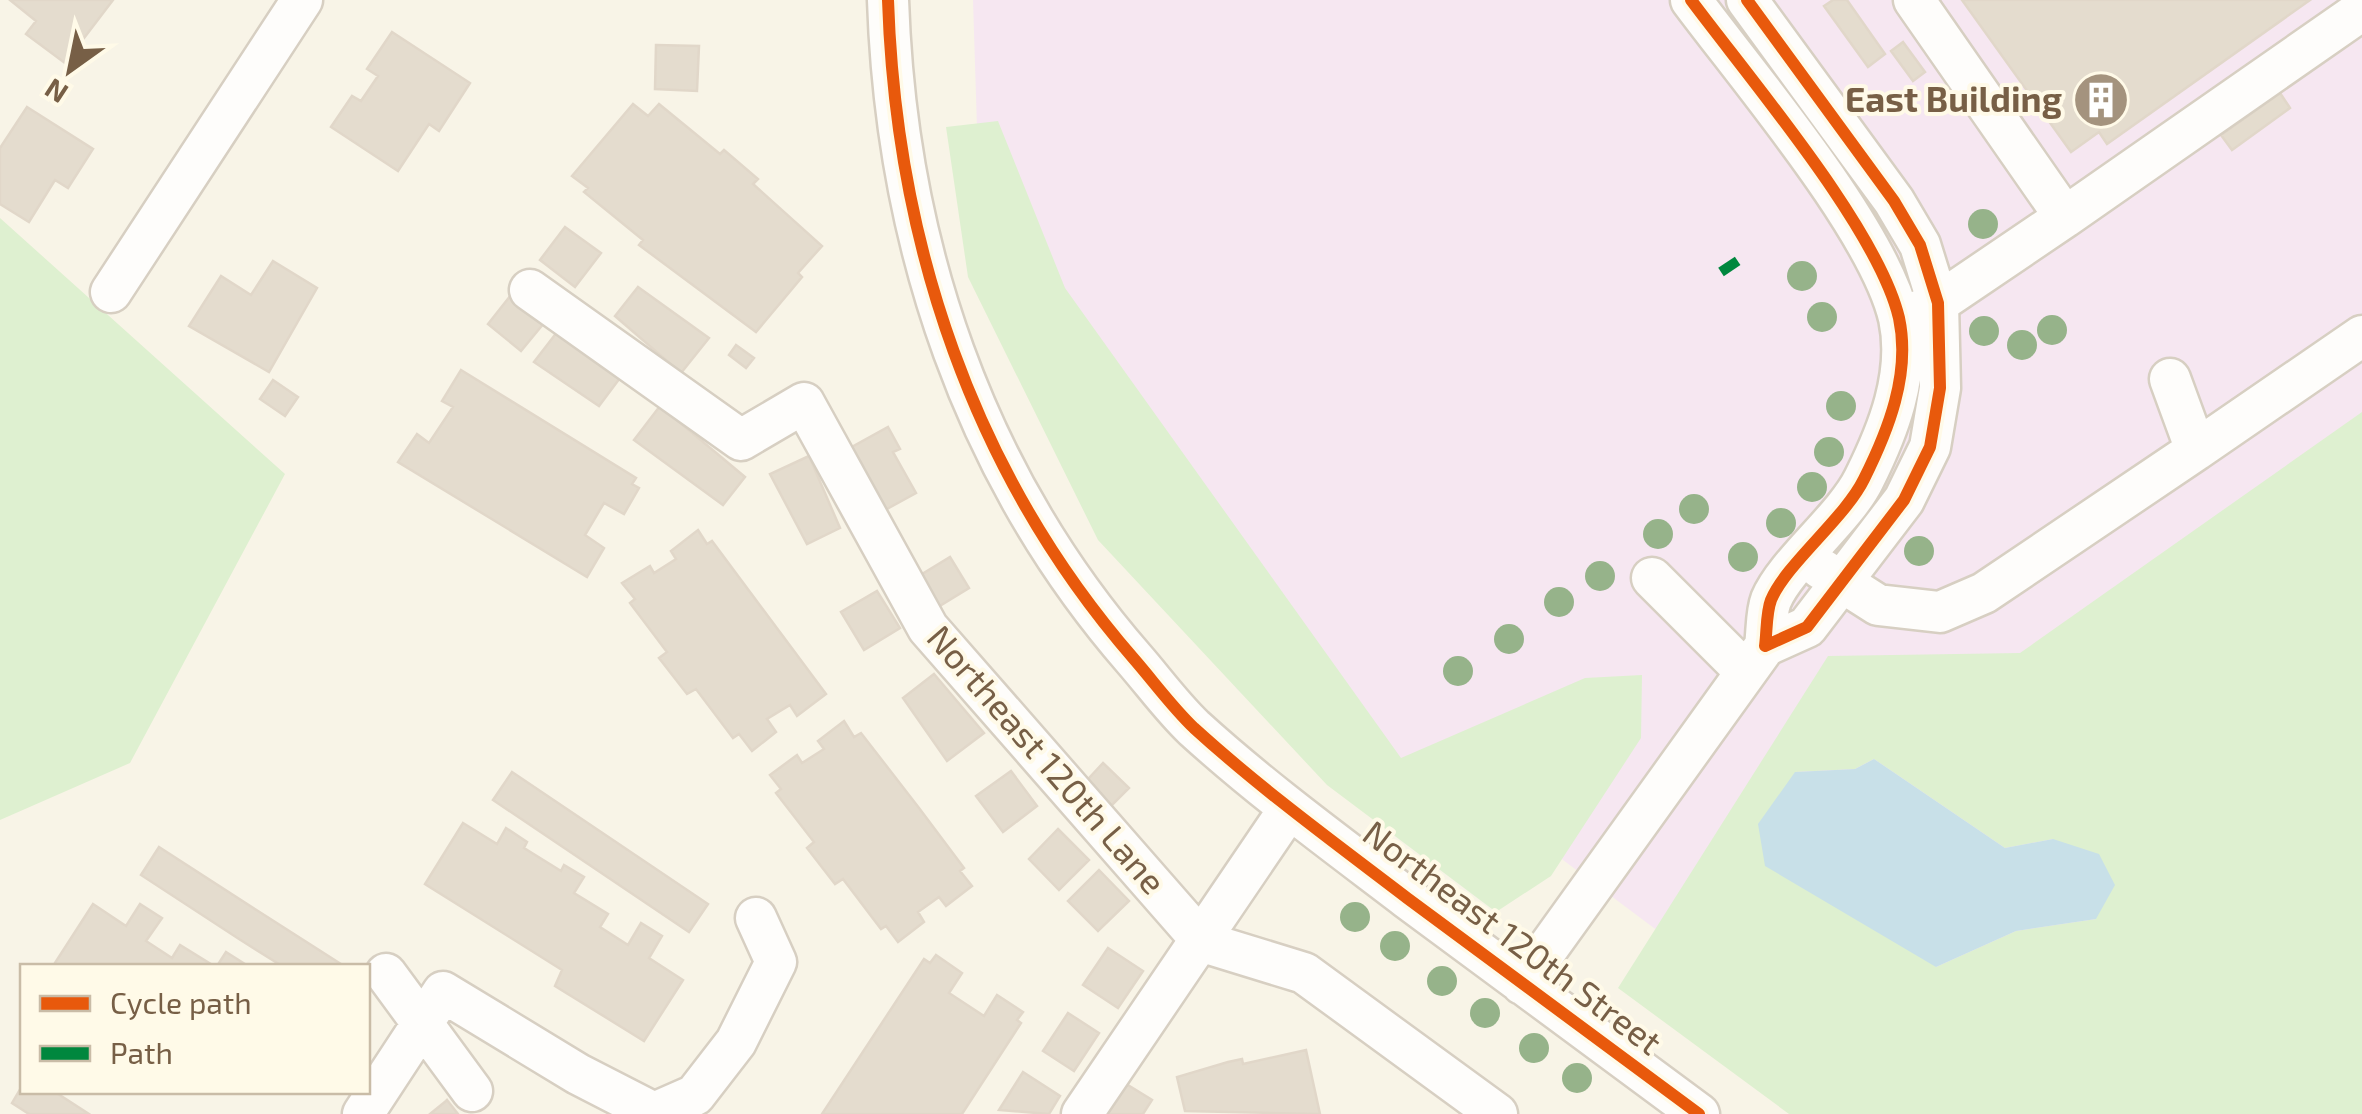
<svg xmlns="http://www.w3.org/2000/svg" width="2362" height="1114" font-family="'Exo 2',sans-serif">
<rect width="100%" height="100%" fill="#f8f4e7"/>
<path fill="#f6e7f1" d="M973,0H2362V1114L1682,949L1543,845L1353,796L1237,689L1139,566L977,128Z"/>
<path fill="#def0d0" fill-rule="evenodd" d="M998,121L1065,288L1401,758L1585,678L1642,675L1641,738L1551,876L1496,912L1327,785L1098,540L968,277L946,127Z
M0,218L285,474L130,763L0,820Z
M2362,412V1114H1789L1618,988L1828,656L2020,653ZM1874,759L2005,848L2053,839L2096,919L2016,931L1936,967L1795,772L1855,769Z"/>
<path fill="#c8e0e8" d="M1874,759L2005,848L2053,839L2099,854L2115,885L2096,919L2016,931L1936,967L1765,866L1758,824L1795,772L1855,769Z"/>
<path fill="#e4dcce" stroke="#e1d7c9" stroke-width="2.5" d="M10,0H113L65,63L26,34L36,21Z
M1833,0H1847L1885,54L1868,67L1824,6Z
M1962,0H2310L2107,144L2099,132L2071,152Z
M392,32L470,83L439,131L429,124L398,171L331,127L352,96L361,101L378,76L367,69Z
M1903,42L1925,72L1913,81L1891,51Z
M656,45L699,46L697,91L655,89Z
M2280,93L2290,108L2232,150L2221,135Z
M633,104L648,116L659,104L720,154L724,150L758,179L753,184L822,246L798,273L802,277L756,332L639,245L643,240L584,192L588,188L572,176Z
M27,107L93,149L68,188L55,180L29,222L0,204V148Z
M565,227L601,253L575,287L540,260Z
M273,261L317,288L269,372L189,326L221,276L251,295Z
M638,287L709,338L681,373L615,316Z
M515,290L549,317L521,351L488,324Z
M561,327L620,378L599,406L534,362Z
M736,345L754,358L746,368L729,355Z
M461,370L636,478L632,484L639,488L624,514L604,503L585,535L604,548L587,577L398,462L417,434L429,443L453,407L442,401Z
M273,380L298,397L285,416L260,399Z
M660,406L745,477L723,505L634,440Z
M888,427L900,449L893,452L916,493L885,510L850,448Z
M809,456L840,528L807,544L770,474Z
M698,530L707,544L712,541L826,694L797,716L790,705L767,719L776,732L752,751L739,734L733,738L696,689L687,694L659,658L667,652L630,603L635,599L622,583L650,566L654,573L676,559L671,551Z
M950,557L969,588L938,607L919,576Z
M877,591L900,628L864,650L841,612Z
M934,674L984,733L947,761L903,698Z
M844,721L854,737L861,733L919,808L964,868L960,871L972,886L946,906L939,897L918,912L924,922L898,942L886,926L881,929L843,879L835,884L807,848L814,842L776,793L781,789L770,775L797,755L802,763L824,749L818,741Z
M1103,763L1129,788L1103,814L1078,790Z
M1011,771L1037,806L1003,832L976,796Z
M512,772L708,904L689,932L493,800Z
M463,823L497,844L506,828L527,842L524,848L561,871L564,865L584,877L574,893L608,914L600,927L628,945L641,923L662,936L649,958L683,980L644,1041L555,986L562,970L425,884Z
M1058,829L1089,860L1059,890L1029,859Z
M159,847L258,911L344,966H282L239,939L141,875Z
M1099,870L1129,901L1098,931L1068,901Z
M93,904L126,926L140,904L162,918L146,941L172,958L180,945L214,966H53Z
M1108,948L1143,971L1118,1008L1083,985Z
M226,952L248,966H217Z
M936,955L962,973L949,993L984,1016L997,995L1023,1012L1017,1020L1021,1023L962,1114H822L924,959L930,963Z
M1068,1013L1099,1033L1074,1071L1043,1051Z
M1306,1050L1320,1114L1185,1111L1177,1077L1228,1062L1242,1059L1243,1064Z
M1023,1072L1060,1096L1049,1114L999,1110Z
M1123,1082L1152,1100L1143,1114H1102Z
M22,1086V1092H55L89,1114H29L12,1103Z
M447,1100L458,1114H430L446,1101Z"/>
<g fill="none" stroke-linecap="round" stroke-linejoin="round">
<g stroke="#d7cfc2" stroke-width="45">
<path id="minor" d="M888,0C896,243 973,474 1134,659C1154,682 1172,707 1194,728C1261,789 1335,843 1407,898C1504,970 1601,1042 1699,1114
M1691,0C1749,78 1878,229 1899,318C1911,374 1888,431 1864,479C1845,518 1786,564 1771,600C1766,613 1767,632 1765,646L1807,627L1904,500L1930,447L1940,388L1938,303L1920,245L1894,201L1747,0
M1914,0L2065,217L1938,303L1916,312
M2065,217L2362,10
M530,290L741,440L804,403L928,628L1203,942L1304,973L1497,1114
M111,292L302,0
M2196,450L2362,336
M1820,568L1878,605L1940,612L1984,593L2196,450L2170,379
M1652,578L1746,672
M386,974L472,1091
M1522,984L1765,646
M363,1114L443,992L578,1074L654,1113L695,1095L736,1042L776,962L756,918
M1082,1114L1289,809"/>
</g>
<use href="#minor" stroke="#fefdfb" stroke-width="40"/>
<path stroke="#00873e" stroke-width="10" stroke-dasharray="20 10" stroke-linecap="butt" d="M1721,272L1742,258"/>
<g stroke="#fffae8" stroke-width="19">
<path id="cycleway" d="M888,0C896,243 973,474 1134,659C1154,682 1172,707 1194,728C1261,789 1335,843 1407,898C1504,970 1601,1042 1699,1114
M1691,0C1749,78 1878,229 1899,318C1911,374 1888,431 1864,479C1845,518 1786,564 1771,600C1766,613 1767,632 1765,646L1807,627L1904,500L1930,447L1940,388L1938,303L1920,245L1894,201L1747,0"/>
</g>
<use href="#cycleway" stroke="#e8590c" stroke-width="12"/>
</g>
<g fill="#96b38a">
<circle cx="1983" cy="224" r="15"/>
<circle cx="1802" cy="276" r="15"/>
<circle cx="1822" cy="317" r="15"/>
<circle cx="2052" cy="330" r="15"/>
<circle cx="1984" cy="331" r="15"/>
<circle cx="2022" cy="345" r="15"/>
<circle cx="1841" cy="406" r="15"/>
<circle cx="1829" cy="452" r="15"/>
<circle cx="1812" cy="487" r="15"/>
<circle cx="1694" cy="509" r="15"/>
<circle cx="1781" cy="523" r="15"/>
<circle cx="1658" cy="534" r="15"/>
<circle cx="1919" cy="551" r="15"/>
<circle cx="1743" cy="557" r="15"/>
<circle cx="1600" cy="576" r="15"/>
<circle cx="1559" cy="602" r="15"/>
<circle cx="1509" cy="639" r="15"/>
<circle cx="1458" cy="671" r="15"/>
<circle cx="1355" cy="917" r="15"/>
<circle cx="1395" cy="946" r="15"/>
<circle cx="1442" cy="981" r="15"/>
<circle cx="1485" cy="1013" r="15"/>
<circle cx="1534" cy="1048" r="15"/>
<circle cx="1577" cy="1078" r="15"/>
</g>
<defs>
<g id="building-disc" transform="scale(2.875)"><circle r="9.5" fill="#a4937e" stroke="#fffae8"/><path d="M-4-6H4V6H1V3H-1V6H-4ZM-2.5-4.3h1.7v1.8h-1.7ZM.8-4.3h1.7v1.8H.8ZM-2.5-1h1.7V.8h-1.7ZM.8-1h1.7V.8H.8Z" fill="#fff"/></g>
</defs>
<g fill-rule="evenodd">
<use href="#building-disc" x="2101" y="100"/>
</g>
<g text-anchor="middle" stroke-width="8" stroke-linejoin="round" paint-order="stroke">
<g font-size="35" font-weight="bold" fill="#775f46" stroke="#fffae8" text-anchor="end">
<text x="2062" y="112">East Building</text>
</g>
<g font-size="35" fill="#775f46" stroke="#fffae8">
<text transform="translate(1046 760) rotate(49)" y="12">Northeast 120th Lane</text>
<text transform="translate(1512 938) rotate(37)" y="12">Northeast 120th Street</text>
</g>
</g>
<rect x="20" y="964" width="350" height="130" fill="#fffae8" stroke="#c9bca7" stroke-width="2.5"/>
<rect x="40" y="996" width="50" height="15" fill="#e8590c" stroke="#c9bca7" stroke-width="2.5"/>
<text x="110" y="1014" font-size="30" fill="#775f46">Cycle path</text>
<rect x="40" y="1046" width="50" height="15" fill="#00873e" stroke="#c9bca7" stroke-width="2.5"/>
<text x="110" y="1064" font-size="30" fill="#775f46">Path</text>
<g transform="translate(70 70) rotate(213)" stroke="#fffae8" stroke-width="8" paint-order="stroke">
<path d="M0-8L18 38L0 25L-18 38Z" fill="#775f46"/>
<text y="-15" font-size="28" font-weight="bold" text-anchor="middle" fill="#775f46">N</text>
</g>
</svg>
